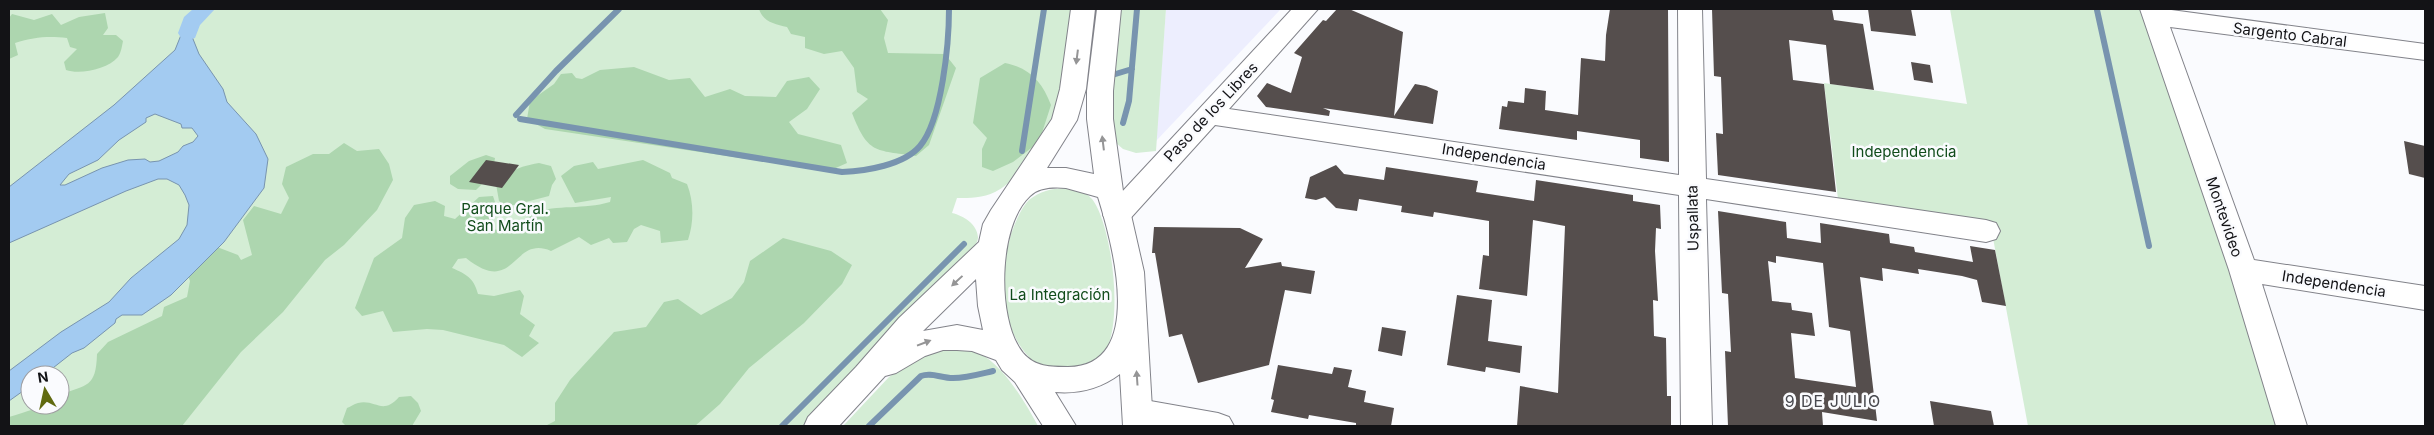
<svg xmlns="http://www.w3.org/2000/svg" width="2434" height="435" font-family="Inter,sans-serif">
<rect width="100%" height="100%" fill="#fafbfe"/>
<path fill="#edeefe" d="M1166,9H1281L1156,141Z"/>
<path fill="#d4edd5" fill-rule="evenodd" d="M9,9H1073C1069,39 1068,71 1061,100C1053,130 1023,178 995,192C983,198 970,198 957,198L952,213C964,216 977,224 978,237C980,258 827,402 803,426H9ZM30,375H60V405H30Z
M1116,9H1166L1156,151L1136,153L1123,149L1115,142L1108,93Z
M1950,9H2143L2229,269L2277,426H2028L1990,222L1838,199L1824,83L1967,104Z
M1064,188C1074,189 1085,191 1092,199C1113,225 1127,338 1098,362C1084,372 1062,369 1046,368C1039,368 1032,361 1028,356C997,322 999,266 1014,226C1018,217 1022,207 1029,200C1040,191 1051,189 1064,188Z
M944,348C956,348 968,348 979,353C1004,366 1025,402 1038,426H843L889,377L916,358Z"/>
<path fill="#add6af" d="M759,9H880L888,20L884,38L888,53L945,54L956,68L929,145L916,156C875,150 868,154 852,113L868,99L857,92L854,68L842,51L824,54L805,48V37L791,34L787,27C775,24 763,22 759,9Z
M105,13L108,28L103,35H116L123,41C122,46 121,53 118,57C108,69 80,75 66,70L64,62L77,49L70,47L67,38C48,36 34,37 15,43L18,55L9,59V18L12,14L34,20L52,14L61,25L79,17Z
M1005,63C1030,68 1042,82 1051,105L1039,142L1013,162L993,171L982,167V149L987,138L973,123L980,78Z
M634,67L669,80L690,78L705,97L730,89L745,96L776,97L787,81L809,77L820,89L807,109L789,122L798,134L841,145L847,163L829,171L545,129L527,119L530,101L554,84L561,74L572,73L576,78L582,79L600,70Z
M344,143L357,151L379,149L389,164L393,180L377,210L344,245L325,260L283,312L241,352L182,426H9V417C28,412 39,405 60,405V395C87,384 96,388 97,354L108,342L162,316L164,307L187,297L190,281L187,273L217,247L238,255L241,260L252,255L243,220L254,206L281,214L289,198L282,184L286,167L313,154H329Z
M486,155L495,158C494,170 485,182 476,190L458,189L450,184V176L469,161Z
M643,160L670,173L672,178L687,184C694,202 694,222 688,240L661,243L660,231L641,225L634,229L627,242L613,243L609,238L591,245L579,237L551,251C512,234 516,298 466,258L458,259L452,268C466,274 474,278 478,294L494,296L520,290L524,296L520,314L535,325L529,336L539,343L522,357L504,345L443,330L427,329L393,332L383,311L362,316L355,308L374,258L402,238L405,218L414,205L435,201L445,206L444,216L455,219L479,197L493,196L496,205L491,229C502,231 511,231 520,223C525,220 527,215 532,213C559,204 583,210 610,202L611,197L575,203L561,176L574,166L593,162L598,169Z
M539,163L551,166L556,179L552,185L549,196L506,207L499,201L496,184C509,170 522,166 539,163Z
M783,238L831,251L852,265L842,284L804,323L749,368L720,404L695,426H545L555,421V403L570,380L614,332L646,327L664,302L678,299L701,315L732,298L744,282L750,261Z
M411,396L418,403L421,411L412,426H346L342,422L347,408C350,407 354,404 358,403C376,399 382,416 399,397Z"/>
<path fill="#a3cbf1" stroke="#7894af" fill-rule="evenodd" d="M191,34L199,54L223,89L227,102L256,134L268,159L264,188L224,242L171,295L142,315H122L116,319L115,323L84,348L72,353L44,375H30V386L9,401V371L61,332L109,302L131,278L179,239L187,225L189,205L185,195L179,185L167,179H158L126,191L9,243V187L114,105L175,50L181,35ZM155,114L181,124L182,128H192L198,136L193,142L183,146L178,152L159,161L150,162L145,159L128,160L102,168L65,185H60L69,174L98,160L119,140L146,122V118Z"/>
<g fill="none" stroke-linecap="round" stroke-linejoin="round">
<path stroke="#7894af" stroke-width="6" d="M2097,10L2149,246
M1109,76L1132,69
M516,115L556,71L619,9
M520,119L842,172C866,171 904,165 920,146C942,120 949,43 949,9
M1123,123L1129,101L1137,9
M1022,151L1044,9
M782,426L964,244
M869,426L921,376C931,372 941,378 953,378C966,378 980,374 993,371"/>
<path fill="#a3cbf1" fill-rule="evenodd" d="M193,9H215L200,25L195,38L188,40L181,38L178,33L184,17Z"/>
</g>
<path fill="#554e4d" fill-rule="evenodd" d="M1337,9H1349L1403,32L1394,116L1415,84L1426,86L1438,91L1433,124L1323,108L1330,111L1329,116L1266,107L1257,96L1267,83L1291,93L1302,57L1294,53L1323,20L1326,21Z
M1610,9H1668L1669,162L1640,158V140L1577,131V140L1499,129L1502,106L1507,107L1508,101L1524,103L1525,88L1546,91L1545,110L1578,115L1581,58L1605,61L1606,35Z
M1712,9H1832L1834,20L1863,24L1874,90L1830,84L1826,45L1789,40L1793,80L1824,84L1836,192L1718,175L1716,133L1723,134L1721,77L1714,76Z
M1868,9H1911L1916,36L1871,31Z
M1911,62L1930,65L1933,83L1914,80Z
M2404,141L2425,146V178L2409,174Z
M486,160L519,165L502,188L469,182Z
M1336,165L1344,174L1384,180L1386,167L1478,181L1476,192L1534,201L1536,180L1633,195V201L1660,205L1661,229L1656,228L1655,251L1658,301L1653,300L1654,336L1666,338L1667,396H1671V426H1517L1520,386L1558,393L1565,226L1533,220L1527,296L1479,289L1483,255L1489,256V221L1434,212L1433,217L1401,212L1402,206L1359,199L1357,211L1336,208L1325,197L1316,200L1305,198L1310,177Z
M1718,211L1786,222L1787,238L1821,243L1820,223L1889,234L1890,243L1914,247L1915,252L1973,262L1970,246L1995,250L2006,306L1982,302L1977,280L1962,276L1918,269L1919,274L1882,268L1883,281L1860,277L1877,421L1822,412L1823,426H1728L1725,351L1731,352L1728,294L1722,293ZM1776,256L1823,263L1829,327L1850,331L1856,387L1795,378L1791,333L1815,336L1812,313L1792,310L1791,303L1772,301L1768,261L1776,263Z
M1154,227L1240,228L1263,239L1245,268L1281,262L1282,266L1315,271L1311,294L1285,290L1269,365L1198,383L1182,334L1169,337L1155,253H1152Z
M1457,295L1492,300L1488,341L1522,346L1520,373L1486,367L1485,372L1447,365Z
M1382,327L1406,331L1402,356L1378,351Z
M1278,365L1332,374L1334,367L1352,370L1348,387L1366,391L1364,402L1394,408L1391,426H1356V423L1309,415L1308,419L1271,412L1274,400L1271,399Z
M1930,401L1991,411L1994,426H1934Z"/>
<g fill="none" stroke-linecap="round" stroke-linejoin="round">
<g stroke="#82838a" stroke-width="2">
<path id="minor" d="M1292,9H1318L1229,109L1679,175L1678,9H1702L1706,179L1986,220L1996,223L2000,231L1996,239L1986,242L1706,199L1712,426H1681L1679,195L1215,125L1127,222L1117,226L1107,222L1103,215L1107,208Z
M2140,9H2164L2425,44V60L2170,27L2254,260L2425,286V310L2262,284L2307,426H2276L2229,270Z
M1139,399L1218,413L1229,417L1234,426L1139,425L1128,421L1124,412L1128,403Z"/>
</g>
<g stroke="#82838a" stroke-width="2">
<path id="major" d="M1071,9H1095L1086,89L1077,120L1047,168H1066L1094,174L1087,119V91L1097,9H1121L1113,91V119L1123,191L1131,215L1144,272L1153,426H1123L1120,374C1100,389 1079,394 1055,392L1076,426H1043L1015,382L1002,370L996,360L972,351L957,350H943L925,356L896,373L885,376L839,426H804L808,417L856,367L899,318L979,242L983,224L991,210L1052,119L1060,89ZM1066,188L1098,197C1112,242 1147,366 1068,367C1050,367 1035,367 1023,353C996,320 998,225 1030,196C1039,187 1054,187 1066,188ZM976,279L978,306L983,330L957,325L923,331Z"/>
</g>
<use href="#minor" fill="#fff" fill-rule="evenodd"/>
<use href="#major" fill="#fff" fill-rule="evenodd"/>
</g>
<defs><path id="oneway-solid" d="M-6-.8H1V-3.2L6.5 0L1 3.2V.8H-6Z" transform="scale(1.25)"/></defs>
<g fill="#959596">
<use href="#oneway-solid" transform="translate(1077 57) rotate(97)"/>
<use href="#oneway-solid" transform="translate(1103 143) rotate(-97)"/>
<use href="#oneway-solid" transform="translate(957 281) rotate(137)"/>
<use href="#oneway-solid" transform="translate(924 343) rotate(-21)"/>
<use href="#oneway-solid" transform="translate(1137 378) rotate(-94)"/>
</g>
<g text-anchor="middle" stroke-width="5" stroke-linejoin="round" paint-order="stroke">
<g font-size="15" fill="#131316" stroke="#fafbfe">
<text transform="translate(2290 35) rotate(7)" y="5">Sargento Cabral</text>
<text transform="translate(1211 112) rotate(-47)" y="5">Paso de los Libres</text>
<text transform="translate(1494 157) rotate(9)" y="5">Independencia</text>
<text transform="translate(2224 217) rotate(71)" y="5">Montevideo</text>
<text transform="translate(1693 218) rotate(-91)" y="5">Uspallata</text>
<text transform="translate(2334 284) rotate(9)" y="5">Independencia</text>
</g>
<g font-size="15" fill="#114c1b" stroke="#fafbfe">
<text x="1904" y="157">Independencia</text>
<text x="505" y="214">Parque Gral.<tspan x="505" dy="17">San Martín</tspan></text>
<text x="1060" y="300">La Integración</text>
</g>
<g font-size="16" letter-spacing="1" fill="#48494f" stroke="#fafbfe">
<text x="1833" y="407">9 DE JULIO</text>
</g>
</g>
<rect width="2434" height="435" fill="none" stroke="#131316" stroke-width="20"/>
<g transform="translate(45 390) rotate(351)"><circle r="24" fill="#fafbfe" stroke="#9e9ea1"/>
<path d="M0-4L9 19L0 12L-9 19Z" fill="#606a10"/>
<text y="-8" font-size="14" font-weight="bold" text-anchor="middle" fill="#131316">N</text>
</g>
</svg>
